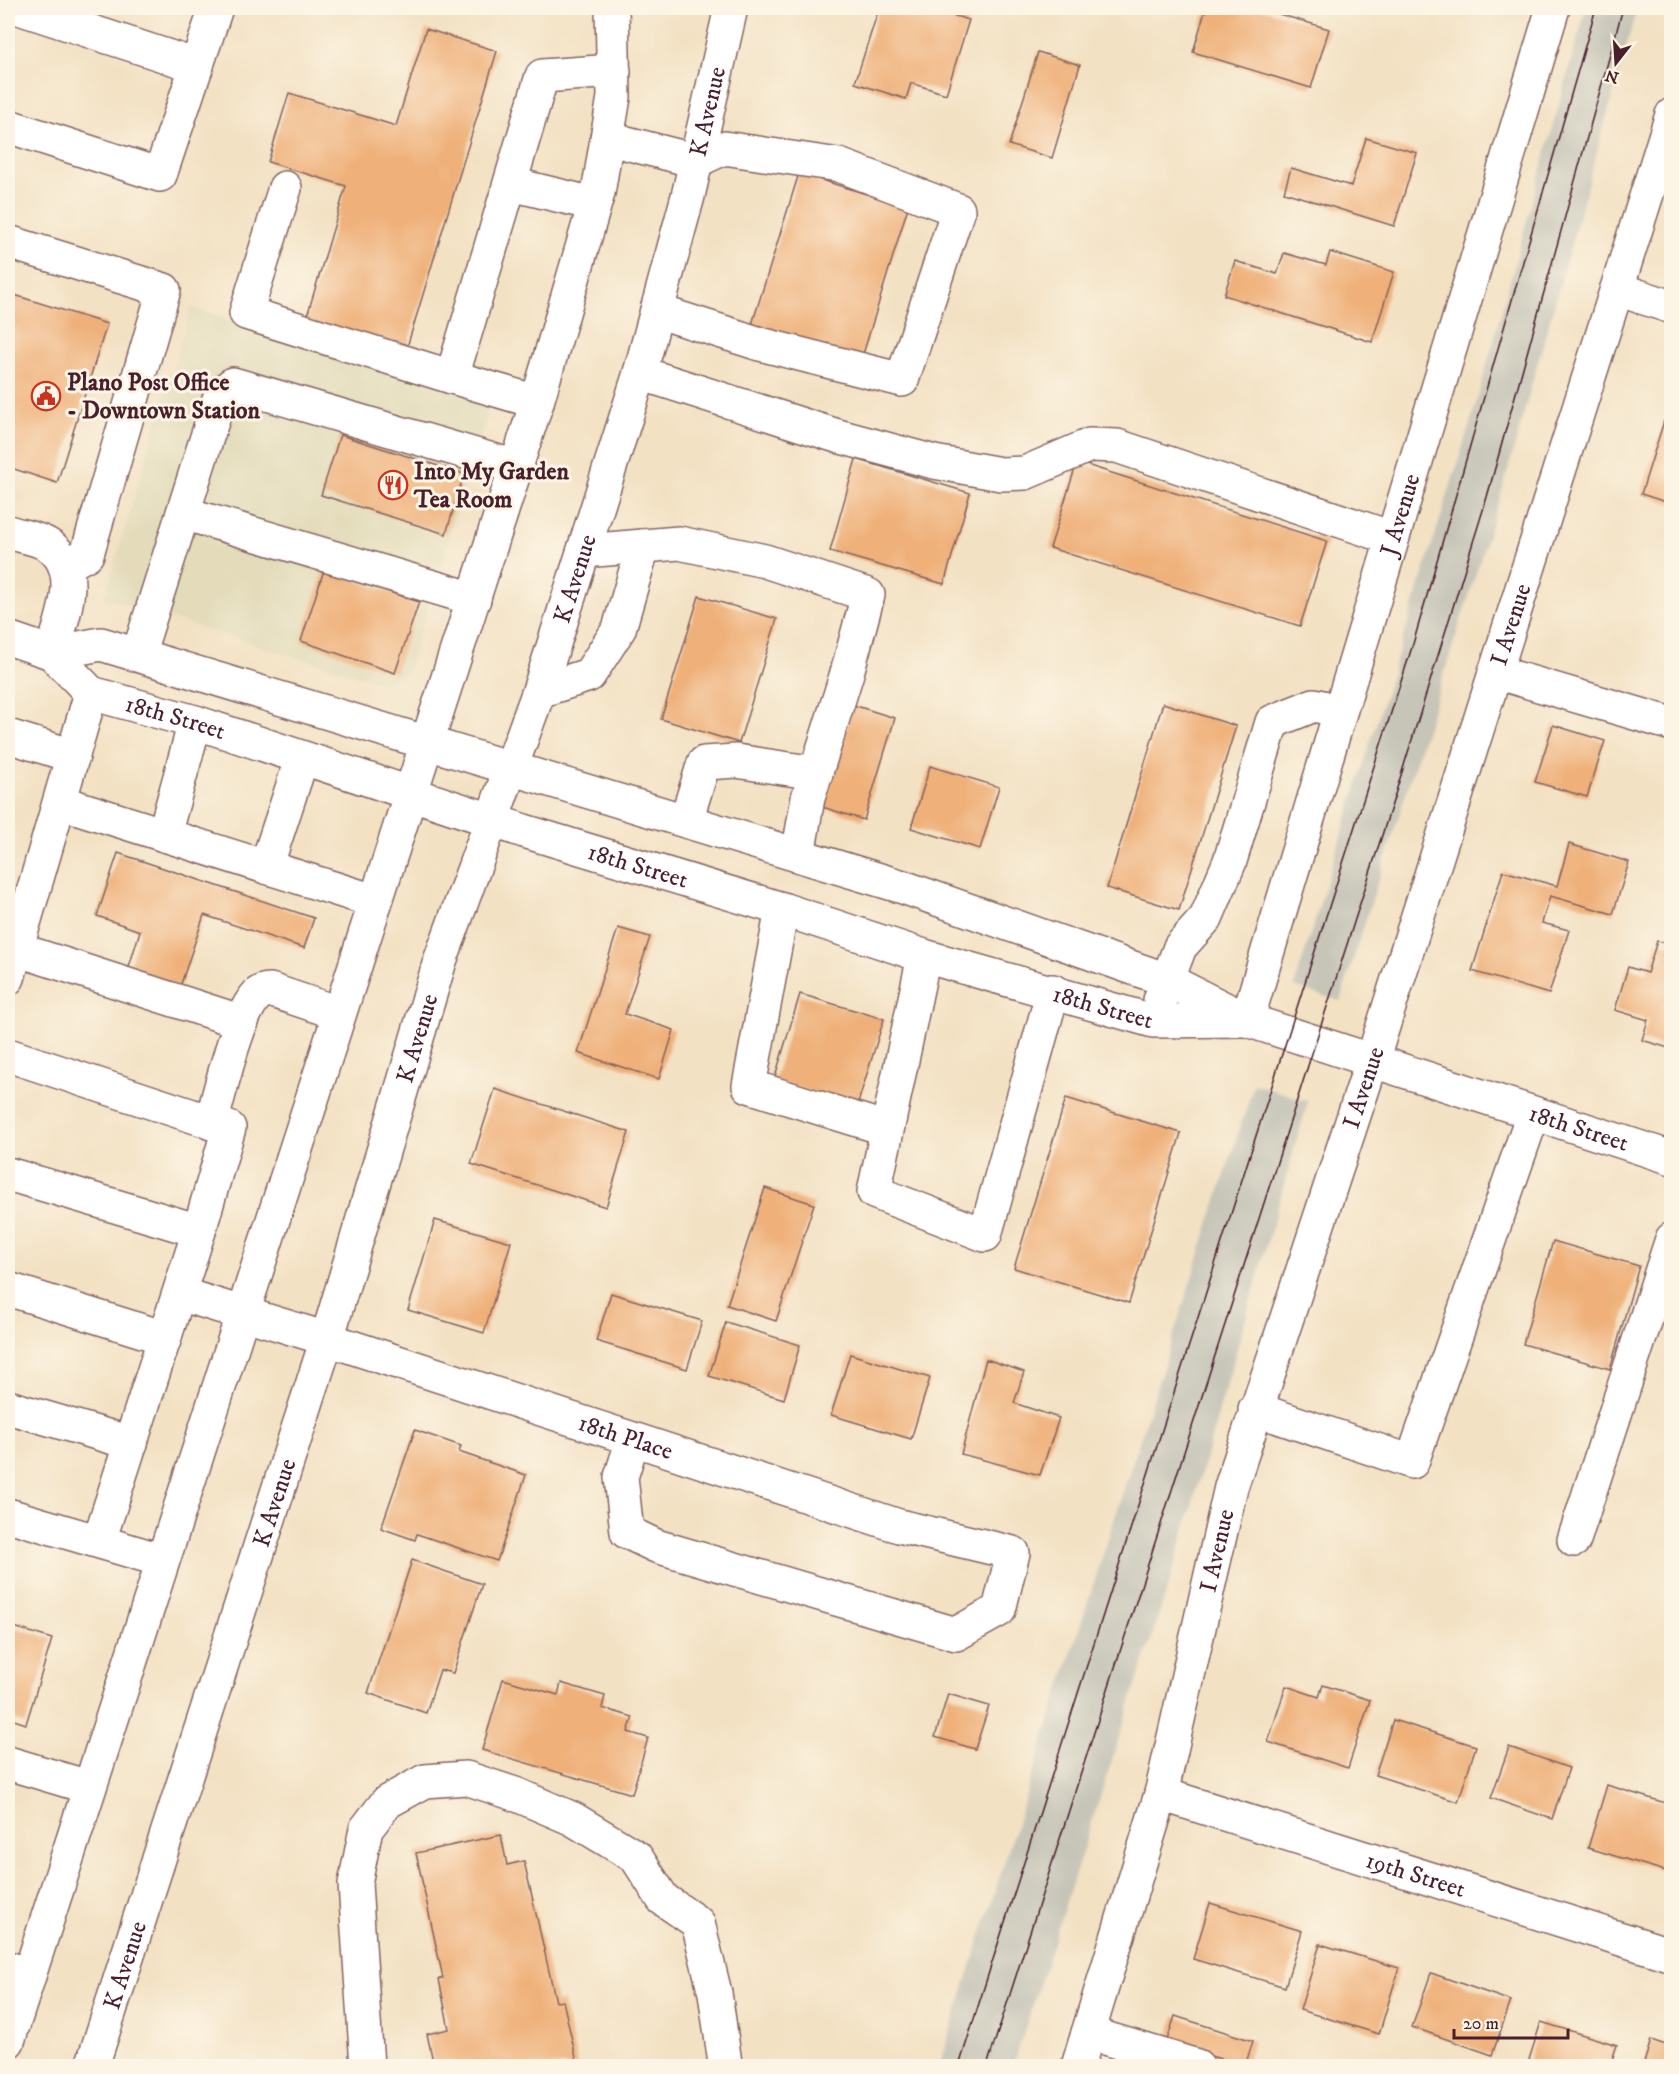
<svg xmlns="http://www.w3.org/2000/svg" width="1679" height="2074" font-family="'IM FELL DW Pica',serif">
<rect width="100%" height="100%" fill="#fcf5e5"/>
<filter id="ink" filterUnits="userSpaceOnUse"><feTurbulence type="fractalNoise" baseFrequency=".0167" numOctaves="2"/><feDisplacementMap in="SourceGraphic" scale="12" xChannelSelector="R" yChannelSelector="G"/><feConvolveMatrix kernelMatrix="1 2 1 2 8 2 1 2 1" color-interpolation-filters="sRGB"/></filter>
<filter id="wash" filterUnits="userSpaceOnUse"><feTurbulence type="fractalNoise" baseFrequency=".008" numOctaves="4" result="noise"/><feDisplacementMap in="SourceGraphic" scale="24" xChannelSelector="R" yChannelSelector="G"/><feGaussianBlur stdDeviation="1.35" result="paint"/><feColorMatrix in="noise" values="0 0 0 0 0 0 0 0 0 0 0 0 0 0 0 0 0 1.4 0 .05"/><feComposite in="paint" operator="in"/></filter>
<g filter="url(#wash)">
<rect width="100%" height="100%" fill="#f3e1c3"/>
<path fill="#e3dbba" d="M191,307L492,399L408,671L382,683L104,598Z"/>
<path fill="#c6c5b8" d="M1586,8H1637L1502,491L1340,1001L1294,987L1474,411Z
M1254,1084L1308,1101L1174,1568L1013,2066H939Z"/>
<g id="blocks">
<path fill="#efb079" d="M879,8H927L969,20L946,94L911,83L906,99L855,83Z
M1206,8H1259L1329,29L1311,88L1193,52Z
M426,29L497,51L404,357L304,326L346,186L268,162L289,93L396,126Z
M1038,52L1080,65L1052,158L1009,145Z
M1366,138L1417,153L1394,226L1284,192L1291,168L1351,186Z
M799,173L908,207L860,364L750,331Z
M1330,252L1394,272L1372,342L1224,295L1235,261L1277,274L1284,253L1326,265Z
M8,293L107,324L57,483L8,467Z
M1664,421L1672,423V504L1641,494Z
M340,435L464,474L446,534L321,495Z
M856,459L970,493L944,584L830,551Z
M1077,462L1327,541L1300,626L1050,548Z
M324,570L419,602L395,673L301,641Z
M699,596L777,619L739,743L661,719Z
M1163,703L1236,726L1179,910L1107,888Z
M853,705L895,718L864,820L822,807Z
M1553,725L1605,741L1587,797L1535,782Z
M930,766L999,787L980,849L911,828Z
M1569,844L1629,862L1613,914L1550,896L1542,923L1569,930L1549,994L1472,971L1503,871L1557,886Z
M118,853L314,918L304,948L204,915L180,987L128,970L140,931L97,916Z
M618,928L650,937L625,1014L674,1030L659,1079L578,1053Z
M1657,941L1672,945V1049L1642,1040L1648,1020L1615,1010L1628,967L1647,973Z
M800,994L884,1019L857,1106L774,1080Z
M495,1089L629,1132L606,1207L471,1164Z
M1066,1098L1181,1133L1129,1303L1014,1268Z
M765,1188L814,1204L776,1321L727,1305Z
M435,1220L511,1242L484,1333L408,1310Z
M1553,1241L1639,1266L1610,1369L1523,1344Z
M611,1293L702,1321L687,1369L596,1341Z
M726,1322L800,1345L784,1399L709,1376Z
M850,1354L930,1378L911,1439L831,1415Z
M986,1359L1024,1372L1014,1403L1059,1418L1040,1475L961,1454Z
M415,1430L461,1446L459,1452L526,1475L497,1561L417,1534L415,1540L381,1528Z
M412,1560L482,1584L453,1673L440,1670L426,1713L368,1693Z
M8,1625L52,1639L26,1724L8,1718Z
M503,1679L558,1695L561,1683L605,1696L602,1708L633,1717L628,1732L648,1738L632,1794L482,1750Z
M1323,1685L1370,1700L1348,1768L1268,1742L1286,1686L1319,1697Z
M948,1694L989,1706L975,1749L935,1737Z
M1393,1720L1476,1746L1458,1802L1375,1775Z
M1509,1747L1569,1768L1552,1819L1491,1798Z
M1607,1785L1672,1805V1873L1588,1848Z
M501,1835L507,1865L524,1861L556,2002L563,2001L578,2066H434L427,2034L449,2029L439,1979L443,1978L416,1853Z
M1210,1903L1302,1931L1285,1987L1193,1959Z
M1320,1944L1399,1968L1379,2034L1300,2010Z
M1431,1973L1511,2001L1492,2055L1412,2027Z
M1175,2016L1253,2041L1245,2066L1166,2043Z
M1541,2022L1617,2045L1610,2066H1527Z
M1651,2040L1672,2047V2066H1643Z"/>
</g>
</g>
<g filter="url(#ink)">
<use href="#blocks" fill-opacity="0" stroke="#856360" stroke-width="1.5"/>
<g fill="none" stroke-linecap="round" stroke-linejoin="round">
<g stroke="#856360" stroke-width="36">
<g id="minor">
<path d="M19,8L197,66"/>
<path d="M8,126L160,175L216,8"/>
<path d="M511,184L594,204"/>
<path d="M285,188L246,313L452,377"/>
<path d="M8,242L164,290L87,554L65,566"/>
<path d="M1617,289L1672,307"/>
<path d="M657,311L760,344L902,380L958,210L839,165L724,148L696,161"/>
<path d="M640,373L834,435L934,462L1001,474L1025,473L1090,445L1117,446L1392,538"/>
<path d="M537,402L452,377L542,76L614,71"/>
<path d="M183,513L474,599"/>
<path d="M8,532C20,536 37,538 48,545C85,568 61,621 52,653"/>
<path d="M584,551L679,543L765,561L868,595L847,673L808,798L798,855"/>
<path id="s1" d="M8,638L52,653L91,693L195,722L524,831L782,909L924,956L1153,1021L1242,1020"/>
<path id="s2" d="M52,653L101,644L903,887L1167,980L1247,1020L1672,1158"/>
<path d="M138,655L221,393L233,384L516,467"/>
<path d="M1495,672L1672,724"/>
<path d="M539,691L589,675L619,629L643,546"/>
<path d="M8,736L73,756"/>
<path d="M60,802L374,901"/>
<path d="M686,820L704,763L736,761L816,773"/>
<path d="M164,835L195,722"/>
<path d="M266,867L302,758"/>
<path d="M782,909L749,1086L887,1129"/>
<path d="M16,949L242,1022"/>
<path d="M924,956L874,1192L985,1235L1053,991"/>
<path d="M8,978L91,693"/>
<path d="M1160,1000L1180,947L1206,918L1230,861L1272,722L1314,705L1340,711"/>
<path id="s3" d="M1247,1020L1553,8"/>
<path d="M8,1055L229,1128L199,1231"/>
<path d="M211,1123C220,1093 237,1015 257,995C261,991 264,990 270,990L338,1013"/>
<path d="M8,1174L199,1231L99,1541"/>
<path d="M8,1289L165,1338"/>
<path id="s4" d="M180,1294L327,1339L899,1526L1013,1553L999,1610L956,1634L656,1546L627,1532L621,1477L633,1439"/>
<path d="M8,1407L131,1443"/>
<path d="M1255,1409L1412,1462L1533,1114"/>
<path d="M8,1515L161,1560"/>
<path d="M1574,1540L1672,1239"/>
<path d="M8,1763L88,1787"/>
<path id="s5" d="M1161,1794L1672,1955"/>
<path d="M8,1968L28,1974"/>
<path d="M1088,2033L1197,2066"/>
<path d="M367,2066L355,1884L366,1829L387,1802L425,1781L466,1778L515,1794L573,1819L636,1857L663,1899L698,1923L715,1993L725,2063L723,2066"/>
<path id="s6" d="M1078,2066L1161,1794L1231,1487L1372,1061L1672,115"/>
</g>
</g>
<g stroke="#856360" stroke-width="36">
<g id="major">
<path d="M607,138L696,161"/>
<path d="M8,2041L537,402L598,193L614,97L612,8"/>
<path id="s7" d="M92,2066L327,1339L440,961L539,691L640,373L688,196L731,8"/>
</g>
</g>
<use href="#minor" stroke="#fff" stroke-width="33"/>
<use href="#major" stroke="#fff" stroke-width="33"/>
<path stroke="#4a1f2b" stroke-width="1.5" d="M959,2066L1413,644L1596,8
M987,2066L1393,801L1487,497L1623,8"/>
</g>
</g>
<defs>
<g id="civic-ring" transform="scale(1.5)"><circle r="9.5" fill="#fcf5e5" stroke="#c8321e" stroke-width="1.5"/><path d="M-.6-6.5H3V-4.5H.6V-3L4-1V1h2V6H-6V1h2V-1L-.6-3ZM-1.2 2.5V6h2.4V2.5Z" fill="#c8321e"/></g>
<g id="restaurant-ring" transform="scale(1.5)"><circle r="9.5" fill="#fcf5e5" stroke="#c8321e" stroke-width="1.5"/><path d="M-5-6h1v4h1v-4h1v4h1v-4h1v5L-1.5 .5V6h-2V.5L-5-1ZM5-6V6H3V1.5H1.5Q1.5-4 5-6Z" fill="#c8321e"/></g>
</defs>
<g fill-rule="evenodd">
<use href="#civic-ring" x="46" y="396"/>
<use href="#restaurant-ring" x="393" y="485"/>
</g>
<g text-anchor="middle" stroke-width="6" stroke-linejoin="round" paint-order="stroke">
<g font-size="24" fill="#4a1f2b" stroke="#fcf5e5">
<text dy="8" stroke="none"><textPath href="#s7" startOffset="2050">K Avenue</textPath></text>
<text dy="8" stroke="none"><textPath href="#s3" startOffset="528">J Avenue</textPath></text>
<text dy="8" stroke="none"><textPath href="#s7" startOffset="1564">K Avenue</textPath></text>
<text dy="8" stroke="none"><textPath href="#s6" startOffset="1506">I Avenue</textPath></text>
<text dy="8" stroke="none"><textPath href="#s1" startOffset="190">18th Street</textPath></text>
<text dy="8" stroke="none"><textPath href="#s1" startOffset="676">18th Street</textPath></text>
<text dy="8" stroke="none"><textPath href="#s1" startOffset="1162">18th Street</textPath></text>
<text dy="8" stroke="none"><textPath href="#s7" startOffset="1078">K Avenue</textPath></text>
<text dy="8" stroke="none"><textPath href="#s6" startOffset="1020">I Avenue</textPath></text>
<text dy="8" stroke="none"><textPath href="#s2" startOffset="1606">18th Street</textPath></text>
<text dy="8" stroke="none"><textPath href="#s4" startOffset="468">18th Place</textPath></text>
<text dy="8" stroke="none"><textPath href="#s7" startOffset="592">K Avenue</textPath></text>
<text dy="8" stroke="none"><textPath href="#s6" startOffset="534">I Avenue</textPath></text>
<text dy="8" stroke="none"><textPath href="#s5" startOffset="267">19th Street</textPath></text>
<text dy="8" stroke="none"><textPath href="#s7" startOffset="106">K Avenue</textPath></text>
</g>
<g font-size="24" font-weight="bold" fill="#4a1f2b" stroke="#fcf5e5" text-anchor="start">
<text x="67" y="390">Plano Post Office<tspan x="67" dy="28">- Downtown Station</tspan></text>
<text x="414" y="479">Into My Garden<tspan x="414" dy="28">Tea Room</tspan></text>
</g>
</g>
<rect width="1679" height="2074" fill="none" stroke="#fcf5e5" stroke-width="30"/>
<g transform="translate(1616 63) rotate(197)" stroke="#fcf5e5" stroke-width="4.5" paint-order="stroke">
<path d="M0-4.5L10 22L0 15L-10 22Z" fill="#4a1f2b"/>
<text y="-9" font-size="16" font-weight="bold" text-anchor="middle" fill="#4a1f2b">N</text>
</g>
<path d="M1454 2029v9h114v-9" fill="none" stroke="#4a1f2b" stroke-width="3"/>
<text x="1463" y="2029" font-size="18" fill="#4a1f2b" stroke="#fcf5e5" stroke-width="4.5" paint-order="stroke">20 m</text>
</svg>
